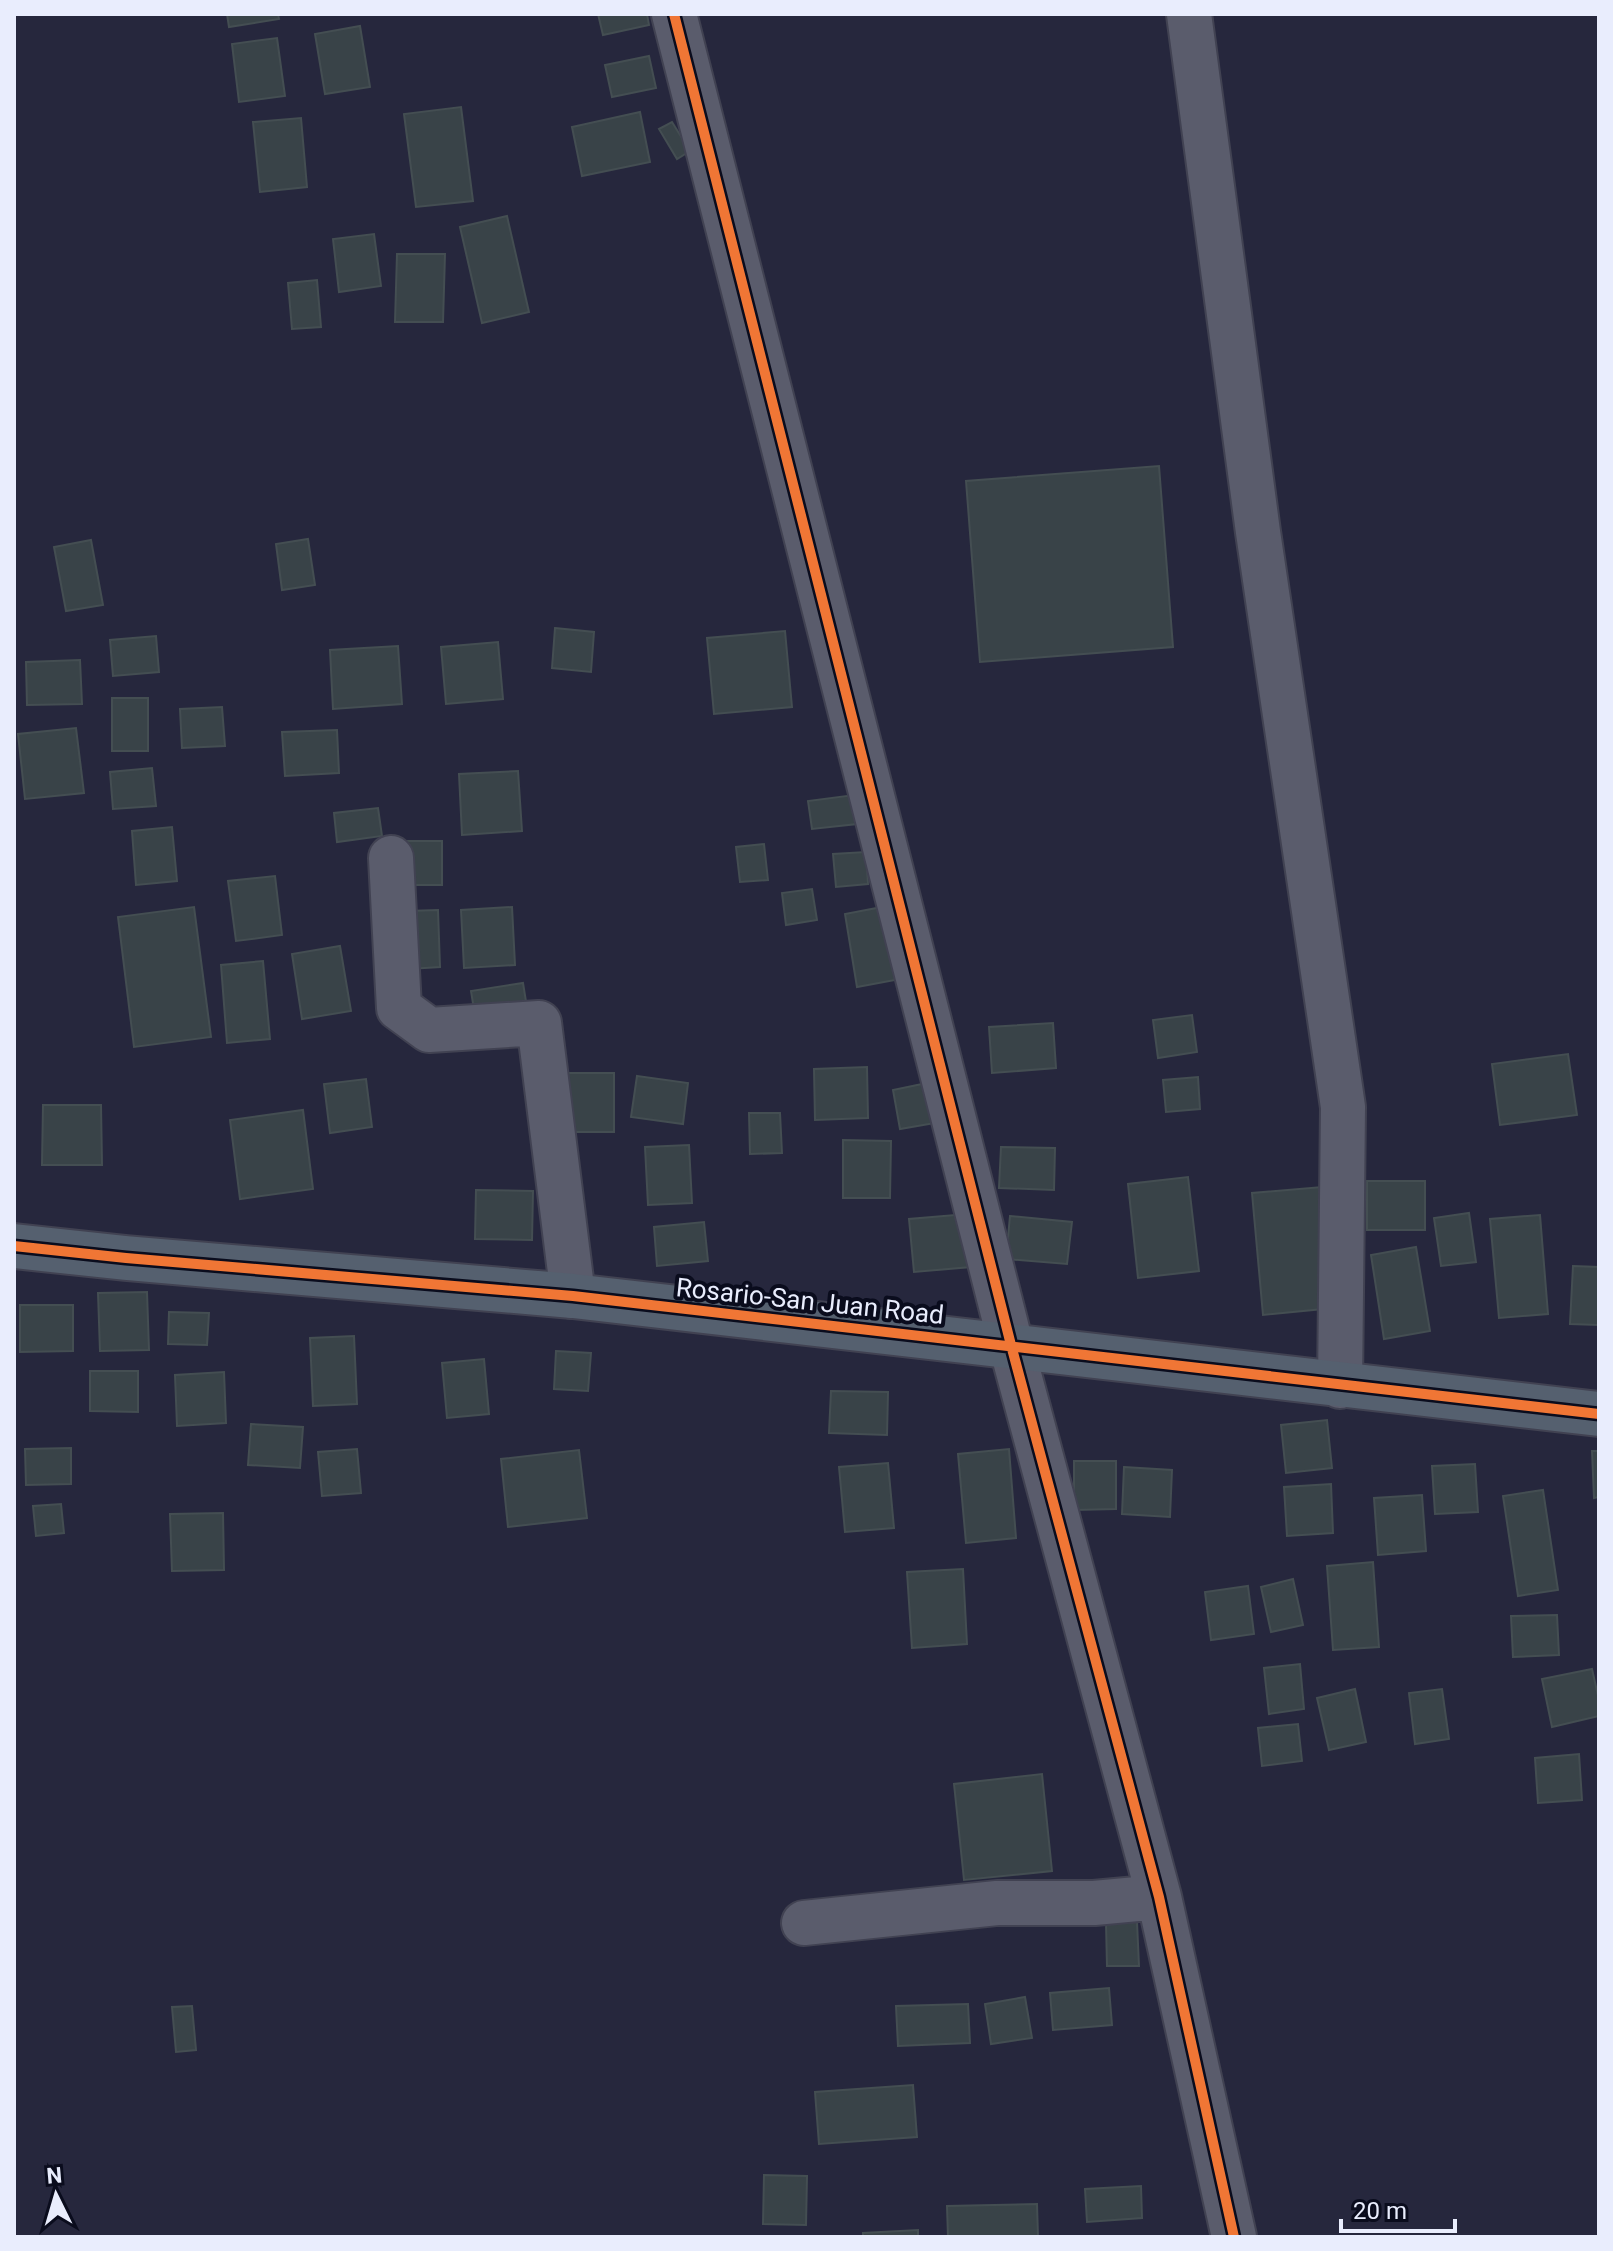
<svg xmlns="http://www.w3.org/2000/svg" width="1613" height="2251" font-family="Roboto,sans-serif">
<rect width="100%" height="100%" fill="#26273d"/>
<path fill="#394348" stroke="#444e52" stroke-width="2" d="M227,14H278L279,19L229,27Z
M598,14H647L649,25L603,35Z
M360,26L370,87L325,94L315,34Z
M277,38L285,96L239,102L232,44Z
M649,56L656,88L612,97L605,65Z
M461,107L473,201L416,207L404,114Z
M640,112L650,162L582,176L572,127Z
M301,118L307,187L260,192L253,122Z
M672,122L690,151L677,159L659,129Z
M507,216L529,312L482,323L460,227Z
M374,234L381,286L339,292L333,239Z
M397,254H445L443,322H395Z
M317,280L321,327L292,329L288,283Z
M1159,466L1173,647L980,662L966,481Z
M308,539L315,585L282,590L276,544Z
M91,540L103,605L66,611L54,547Z
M555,628L594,632L591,672L552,668Z
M785,631L792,707L714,714L707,638Z
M156,636L159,672L113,676L110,640Z
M498,642L503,699L446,704L441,647Z
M398,646L402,704L333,709L330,650Z
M80,660L82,704L27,705L26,662Z
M112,698H148V751H112Z
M222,707L225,746L182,748L180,709Z
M76,728L84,793L25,799L18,734Z
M337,730L339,773L285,776L282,732Z
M152,768L156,806L113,809L110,772Z
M518,771L522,831L462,835L459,774Z
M854,795L857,824L812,829L808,801Z
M378,808L382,836L337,842L334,813Z
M172,827L177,881L136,885L132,831Z
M404,841H442V885H404Z
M764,844L768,880L740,882L736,847Z
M866,852L868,884L836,887L833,854Z
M275,876L282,935L236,941L228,881Z
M812,889L817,920L786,925L782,893Z
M194,907L211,1037L134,1047L118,917Z
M512,907L515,965L464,968L461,910Z
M882,907L895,980L857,987L845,914Z
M438,910L440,967L409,969L407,911Z
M340,946L351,1011L302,1019L292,954Z
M263,961L270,1039L227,1043L221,965Z
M523,983L529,1020L477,1028L471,991Z
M1192,1015L1197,1052L1158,1058L1153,1020Z
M1053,1023L1056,1068L992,1073L989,1027Z
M1568,1054L1577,1115L1500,1125L1492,1064Z
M867,1067L868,1118L815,1120L814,1069Z
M559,1073H614V1132H559Z
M637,1076L688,1083L683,1124L631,1117Z
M1198,1077L1200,1109L1166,1112L1163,1080Z
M366,1079L372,1127L330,1133L324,1084Z
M927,1083L935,1123L900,1129L893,1090Z
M43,1105H101L102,1165H42Z
M303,1110L313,1189L240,1199L230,1120Z
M749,1113H780L782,1153L750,1154Z
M843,1140L891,1141L890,1198H843Z
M689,1145L692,1203L648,1205L645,1147Z
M1001,1147L1055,1148L1054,1190L999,1188Z
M1188,1177L1199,1271L1138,1278L1128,1184Z
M1367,1181H1425V1230H1367Z
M1322,1187L1333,1308L1263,1315L1252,1193Z
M476,1190L533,1191L532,1240L475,1239Z
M1469,1213L1476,1262L1441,1266L1434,1218Z
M967,1214L971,1267L914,1272L909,1219Z
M1540,1215L1548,1314L1499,1318L1490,1219Z
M1010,1216L1072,1222L1067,1264L1006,1259Z
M704,1222L708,1261L657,1266L654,1227Z
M1416,1247L1430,1331L1384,1339L1371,1255Z
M1573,1266L1599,1267V1325L1570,1324Z
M147,1292L149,1350L100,1351L98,1293Z
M20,1305H73V1351L20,1352Z
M169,1312L209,1313L207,1345L168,1344Z
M354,1336L357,1404L313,1406L310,1338Z
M556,1351L591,1353L588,1391L554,1389Z
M484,1359L489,1414L447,1418L442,1363Z
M90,1371H138V1412L90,1411Z
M224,1372L226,1423L177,1426L175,1375Z
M831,1391L888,1392L887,1435L829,1433Z
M1327,1420L1332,1468L1286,1473L1281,1425Z
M251,1424L303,1427L300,1468L248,1465Z
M71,1448V1484L26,1485L25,1449Z
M357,1449L361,1493L322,1496L318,1452Z
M1009,1449L1016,1538L966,1543L958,1454Z
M579,1450L587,1518L508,1527L501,1459Z
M1592,1451H1599V1497L1594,1498Z
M1074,1461H1116V1509L1074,1510Z
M888,1463L894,1528L845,1532L839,1467Z
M1475,1464L1478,1512L1435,1514L1432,1466Z
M1124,1467L1172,1470L1170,1517L1122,1514Z
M1331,1484L1333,1533L1287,1536L1284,1487Z
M1543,1490L1558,1590L1518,1596L1503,1496Z
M1422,1495L1426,1551L1378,1555L1374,1498Z
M61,1504L64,1533L36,1536L33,1506Z
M223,1513L224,1570L172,1571L170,1514Z
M1373,1562L1379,1647L1333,1650L1327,1566Z
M963,1569L967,1644L912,1648L907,1572Z
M1293,1579L1303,1625L1271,1632L1261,1587Z
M1248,1586L1254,1634L1211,1640L1205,1592Z
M1557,1615L1559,1655L1513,1657L1511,1616Z
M1300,1664L1304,1709L1269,1714L1264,1668Z
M1592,1669L1599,1700V1716L1552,1727L1542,1679Z
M1355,1689L1366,1742L1329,1750L1317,1698Z
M1442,1689L1449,1739L1415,1744L1409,1693Z
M1298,1724L1302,1761L1262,1766L1258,1728Z
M1579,1754L1582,1800L1538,1803L1535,1758Z
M1042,1774L1052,1871L964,1880L954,1784Z
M1137,1922L1139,1966H1107L1106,1923Z
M1109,1988L1112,2025L1053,2030L1050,1993Z
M1025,1997L1032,2038L991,2044L985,2004Z
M968,2004L970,2043L898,2046L896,2006Z
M192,2006L196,2050L176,2052L172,2007Z
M913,2085L917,2137L819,2144L815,2092Z
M764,2175L807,2176L806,2225L763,2224Z
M1141,2186L1142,2218L1087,2222L1085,2189Z
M1037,2204L1038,2237H948L947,2206Z
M918,2230V2237H863V2233Z"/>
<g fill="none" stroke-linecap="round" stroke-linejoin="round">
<g stroke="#414252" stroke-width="48">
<path id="minor" d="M674,14L1011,1345L1159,1897L1234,2237
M1189,14L1258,532L1343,1107L1340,1386
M391,858L399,1008L429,1030L539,1023L573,1296
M804,1923L997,1903H1094L1159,1897"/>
</g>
<g stroke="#414252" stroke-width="48">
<path id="major" d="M14,1246L126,1258L573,1296L1599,1414"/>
</g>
<use href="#minor" stroke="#5a5c6c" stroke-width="44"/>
<use href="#major" stroke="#55606f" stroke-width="44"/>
<g stroke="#0a0c1d" stroke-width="15">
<path id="cycleway" d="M674,14L1011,1345L1159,1897L1234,2237
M14,1246L126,1258L573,1296L1599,1414"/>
</g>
<use href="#cycleway" stroke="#f07635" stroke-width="10"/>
</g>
<g text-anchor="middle" stroke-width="8" stroke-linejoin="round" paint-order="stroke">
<g font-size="26" fill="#e9edfd" stroke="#0a0c1d">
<text transform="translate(810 1301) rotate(6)" y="9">Rosario-San Juan Road</text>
</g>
</g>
<rect width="1613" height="2251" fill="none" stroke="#e9edfd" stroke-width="32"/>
<g transform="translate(56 2195) rotate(355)" stroke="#0a0c1d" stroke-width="6" paint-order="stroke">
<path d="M0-6L14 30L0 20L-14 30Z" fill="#e9edfd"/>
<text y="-12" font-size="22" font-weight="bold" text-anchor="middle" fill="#e9edfd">N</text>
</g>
<path d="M1341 2219v12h114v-12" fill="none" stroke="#e9edfd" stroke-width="4"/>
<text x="1353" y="2219" font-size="24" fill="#e9edfd" stroke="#0a0c1d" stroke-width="6" paint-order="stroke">20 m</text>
</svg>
